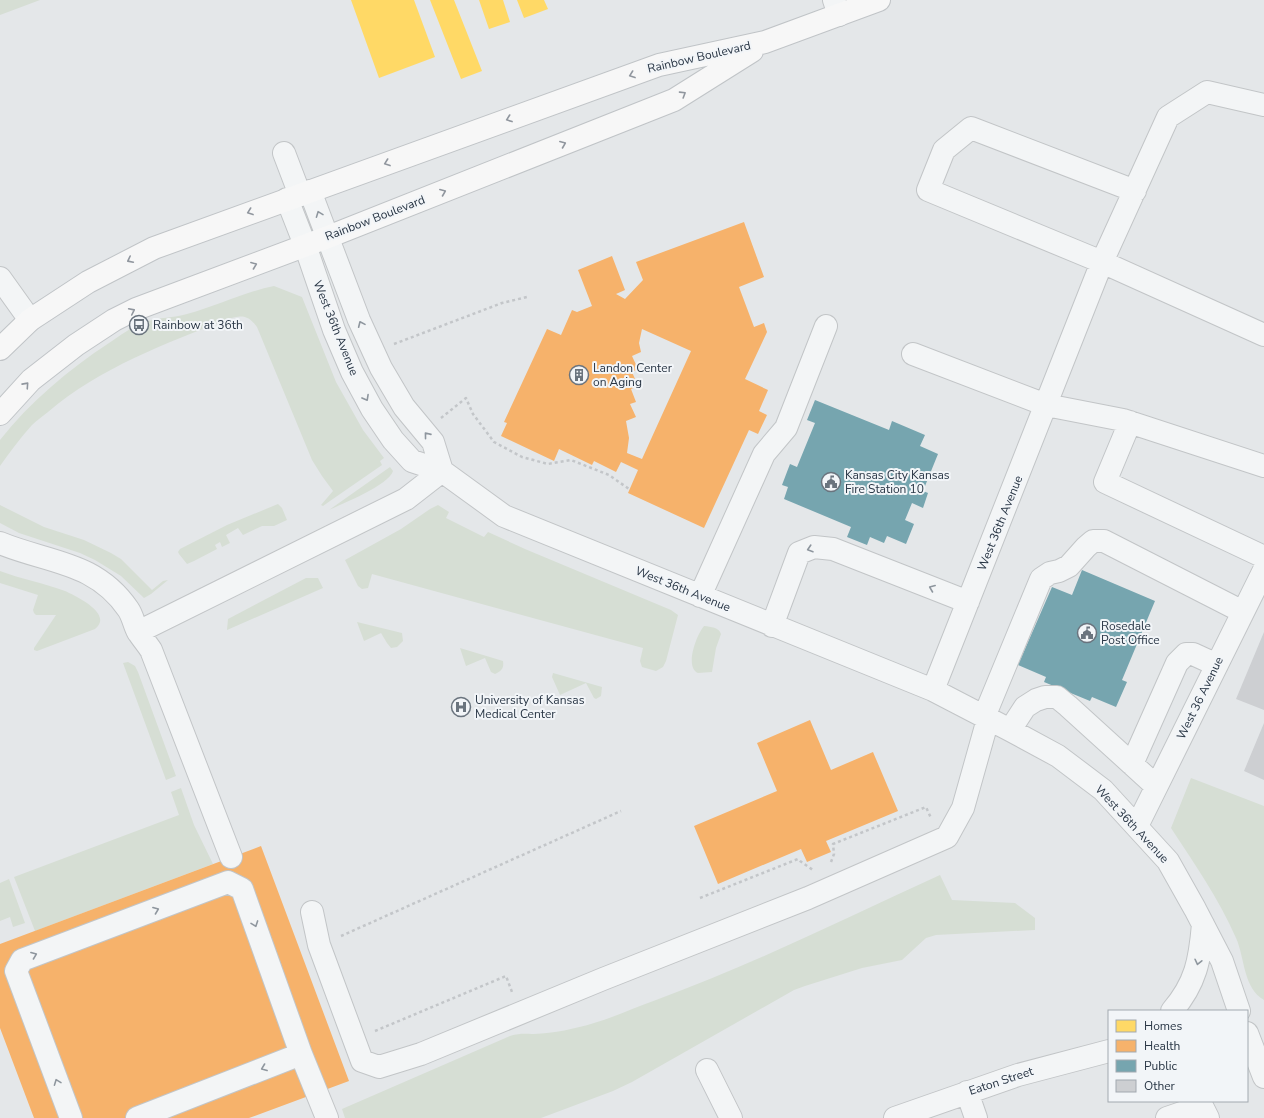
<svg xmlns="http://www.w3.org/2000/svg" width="1264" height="1118" font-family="'Nunito Sans',sans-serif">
<rect width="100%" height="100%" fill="#e4e7e9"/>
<path fill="#d6ded4" d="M0,0H40L0,15Z
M274,286L302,297L336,382L363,430L384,458L380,461L382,465L330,501L323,506L321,505L333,491L322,476L312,460L257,327C248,315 242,315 228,319C165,344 101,367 48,412C43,416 37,420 32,425C20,438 10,452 0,466V440C30,402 68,370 109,343C120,336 132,326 145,322C159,317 174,318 187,314C217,306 244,292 274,286Z
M390,467L393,471C389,485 342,504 329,510Z
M278,504L282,508L287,520L274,526H262L243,535L238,528L226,535L230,543L222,547L220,542L215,545L217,549L194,561L187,564L179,554L178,552L180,549L227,525Z
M0,505L44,527L84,540L111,553L121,559L152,590L163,581L168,580L151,594L144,598L121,576L95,560L80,553L19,533L0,523Z
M438,505L449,512L446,518L484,537L488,532L525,549L671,610L678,615L666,661L663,667L656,671L642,667L640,661L643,648L372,574L368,588L362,589L358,586L345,560L401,529L430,509Z
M0,571C21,579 44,583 65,591C76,596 114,614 95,629L37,651L34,650V648L56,615H36L34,613L33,610L38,595L0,583Z
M306,578H318L323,588L227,630L228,619Z
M357,622L402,633L403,641L397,647L391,648L387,643L381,633L364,641Z
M704,626C711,627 719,627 721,634L716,648L712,672L698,673C684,667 697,634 704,626Z
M460,648L503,661C504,668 502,671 495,674L491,672L485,658L466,666Z
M128,662L135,666L138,672L176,776L166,780L123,663Z
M553,673L602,687L601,696L596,699L594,698L586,683L560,695L552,677Z
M1191,778L1264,806V1000C1243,988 1245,958 1236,938C1219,899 1194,863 1171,828Z
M181,788L194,825L213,864L35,931L14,877L179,815L171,792Z
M940,875L952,900L1015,903L1035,918V930L936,935L926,938L902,960L862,968L805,986L794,990L632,1082L613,1091L541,1118H345L342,1109L510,1036C521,1033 524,1034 534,1034C554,1033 575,1029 594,1023C615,1017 636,1007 656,1000C754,964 846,918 940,875Z
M9,879L25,923L13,927L10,917L0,921V883Z"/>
<path fill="#ffd966" d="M351,0H414L435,57L379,78Z
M430,0H454L482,71L461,79Z
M479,0H503L510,22L489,29Z
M517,0H544L548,9L524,18Z"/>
<path fill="#f6b26b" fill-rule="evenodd" d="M744,222L764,277L739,287L754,327L764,323L767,332L745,379L768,390L759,411L767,415L758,434L749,430L704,528L628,493L638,470L621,462L616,472L594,461L592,465L559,449L554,461L501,436L507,423L504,422L547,329L561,335L572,310L577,312L592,306L578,270L612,256L625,290L616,294L625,299L643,280L636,262ZM642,329L691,351L642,459L627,453L629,438L626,421L636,417L630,404L636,402L631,389L638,386L632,372L638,369L632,356L641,352L639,343Z
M810,720L831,770L873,752L898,811L826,841L831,852L807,862L801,849L718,884L694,826L777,791L757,743Z
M261,846L349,1081L249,1118H34L0,1028V944Z"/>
<path fill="#76a5af" d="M815,400L889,430L892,421L925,435L920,446L938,454L923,491L928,493L923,508L912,503L905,520L914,524L906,544L887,536L884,543L870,537L867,545L847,537L851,527L784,499L788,487L782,485L790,464L797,467L815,423L807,420Z
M1082,570L1155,601L1122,680L1127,682L1116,707L1092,697L1090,701L1044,682L1046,677L1018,665L1052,587L1072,595Z"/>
<path fill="#cdcfd2" d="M1264,632V710L1236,699Z
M1264,723V780L1244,771Z"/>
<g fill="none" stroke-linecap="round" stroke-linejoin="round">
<g stroke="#c2c5c7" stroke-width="24">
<path id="minor" d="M834,0L839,15
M284,153L300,195
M310,191L359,320L381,368L404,407L433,442L442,471
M1135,191L971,128L944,150L928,190L1102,262L1264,335
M287,199L305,245L334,330L352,372L372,409L393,440L412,461L442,471L504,516L933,690L1010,730L1058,756L1103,790L1168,861L1195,909L1222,961L1239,1011
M0,278L30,320
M913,354L1046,405L1123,420L1264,466
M1130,422L1105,482L1264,557
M0,543C48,563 95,561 128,609C133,616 134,625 138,632C142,638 147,644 151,650L231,857
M700,596L764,454L786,428L826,326
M772,626L799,553L814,547L833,549L968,602
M138,632L406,499L442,471
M933,690L1102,262L1168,117L1207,92L1264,105
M984,717L1041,579L1050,573L1059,571L1069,566L1086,547L1093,541H1104L1243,612
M1010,730L1025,707L1036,700L1045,697H1057L1068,706L1156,786
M1132,764L1177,663L1186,654H1193L1217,665
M1137,826L1264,570
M312,912L319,945L362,1061L379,1067L421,1054L603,979L808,898L947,837L963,808L988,719
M1172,1011C1196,983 1200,960 1203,924
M1247,1033L1264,1077
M707,1070L731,1118
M967,1092L976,1118
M71,1118L16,971L22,960L228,882L242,889L301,1054L327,1118
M137,1118L301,1054
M895,1118L1018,1075L1109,1051
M1167,1118L1202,1106L1208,1118"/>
</g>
<g stroke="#c0c4c7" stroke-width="24">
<path id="major" d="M0,349L30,320L88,282L154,248L659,65L765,42L879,0
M0,414L31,380L76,345L114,320L136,309L328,237L674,100L752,51"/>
</g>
<path stroke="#c3c6c9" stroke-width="2.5" stroke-dasharray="3 3" stroke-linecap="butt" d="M394,344L502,303L527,297
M441,418L466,398L473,414L494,442L522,457L548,464L571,460L609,475L629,489
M831,862L834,854L833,844L926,807L931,818
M700,898L798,859L800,861L813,870
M341,936L621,811
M375,1031L506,976L512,992"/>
<use href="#minor" stroke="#f3f5f6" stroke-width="22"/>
<use href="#major" stroke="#f7f7f7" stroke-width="22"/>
</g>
<defs><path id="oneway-chevron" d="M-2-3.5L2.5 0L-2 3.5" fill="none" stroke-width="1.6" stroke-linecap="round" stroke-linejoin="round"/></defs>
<g stroke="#90969e">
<use href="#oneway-chevron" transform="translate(632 75) rotate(160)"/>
<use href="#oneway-chevron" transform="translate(683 94) rotate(-32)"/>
<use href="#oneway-chevron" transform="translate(509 119) rotate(160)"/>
<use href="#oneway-chevron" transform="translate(563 144) rotate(-22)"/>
<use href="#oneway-chevron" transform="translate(387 163) rotate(160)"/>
<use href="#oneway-chevron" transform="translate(443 192) rotate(-22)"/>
<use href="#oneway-chevron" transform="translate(250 212) rotate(160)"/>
<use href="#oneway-chevron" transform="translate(130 260) rotate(153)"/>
<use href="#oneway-chevron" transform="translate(254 265) rotate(-21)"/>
<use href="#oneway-chevron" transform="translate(132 311) rotate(-26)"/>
<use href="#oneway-chevron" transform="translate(26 385) rotate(-48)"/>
</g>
<g stroke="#8e969e">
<use href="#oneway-chevron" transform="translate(319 214) rotate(-111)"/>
<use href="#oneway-chevron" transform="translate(361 324) rotate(-114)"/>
<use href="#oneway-chevron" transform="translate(366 398) rotate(61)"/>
<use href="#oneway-chevron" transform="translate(427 435) rotate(-129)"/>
<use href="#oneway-chevron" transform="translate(810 549) rotate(162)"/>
<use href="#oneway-chevron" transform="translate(932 588) rotate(-158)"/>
<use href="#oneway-chevron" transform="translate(156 910) rotate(-21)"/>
<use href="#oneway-chevron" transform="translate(255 924) rotate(70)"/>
<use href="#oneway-chevron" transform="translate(34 955) rotate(-21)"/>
<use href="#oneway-chevron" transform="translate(1198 962) rotate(103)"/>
<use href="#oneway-chevron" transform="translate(264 1068) rotate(159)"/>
<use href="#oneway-chevron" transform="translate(57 1082) rotate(-111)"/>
</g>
<defs>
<g id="bus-ring" transform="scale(1)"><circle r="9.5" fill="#f2f5f8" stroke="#6a747e" stroke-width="1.5"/><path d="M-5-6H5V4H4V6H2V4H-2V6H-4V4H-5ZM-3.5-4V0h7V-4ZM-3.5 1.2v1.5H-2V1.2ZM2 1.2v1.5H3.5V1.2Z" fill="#6a747e"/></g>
<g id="building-ring" transform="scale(1)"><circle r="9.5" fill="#f2f5f8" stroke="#6a747e" stroke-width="1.5"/><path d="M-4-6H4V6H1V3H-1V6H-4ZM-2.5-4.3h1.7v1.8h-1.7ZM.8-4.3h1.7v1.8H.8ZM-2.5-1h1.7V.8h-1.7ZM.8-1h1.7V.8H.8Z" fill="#6a747e"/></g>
<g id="civic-ring" transform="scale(1)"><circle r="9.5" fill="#f2f5f8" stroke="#6a747e" stroke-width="1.5"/><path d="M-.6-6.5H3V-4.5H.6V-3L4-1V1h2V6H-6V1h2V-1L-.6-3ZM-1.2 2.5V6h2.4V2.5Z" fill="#6a747e"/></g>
<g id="hospital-ring" transform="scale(1)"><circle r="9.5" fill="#f2f5f8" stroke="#6a747e" stroke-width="1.5"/><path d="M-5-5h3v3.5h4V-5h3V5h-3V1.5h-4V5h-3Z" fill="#6a747e"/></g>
</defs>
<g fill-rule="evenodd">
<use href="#bus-ring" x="139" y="325"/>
<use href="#building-ring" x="579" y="375"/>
<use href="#civic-ring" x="831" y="482"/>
<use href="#civic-ring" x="1087" y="633"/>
<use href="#hospital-ring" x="461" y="707"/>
</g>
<g text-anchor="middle" stroke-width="4" stroke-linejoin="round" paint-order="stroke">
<g font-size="12" fill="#293645" stroke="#f2f5f8">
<text transform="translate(699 57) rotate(-13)" y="4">Rainbow Boulevard</text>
<text transform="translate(375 218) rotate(-21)" y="4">Rainbow Boulevard</text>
<text transform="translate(336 328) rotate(68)" y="4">West 36th Avenue</text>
<text transform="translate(1000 523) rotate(-68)" y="4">West 36th Avenue</text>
<text transform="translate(683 589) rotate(22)" y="4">West 36th Avenue</text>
<text transform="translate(1200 698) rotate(-64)" y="4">West 36 Avenue</text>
<text transform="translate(1132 824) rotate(47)" y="4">West 36th Avenue</text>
<text transform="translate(1001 1081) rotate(-18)" y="4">Eaton Street</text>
</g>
<g font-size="12" fill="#293645" stroke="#f2f5f8" text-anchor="start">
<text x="153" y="329">Rainbow at 36th</text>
<text x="593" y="372">Landon Center<tspan x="593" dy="14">on Aging</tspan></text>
<text x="845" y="479">Kansas City Kansas<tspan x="845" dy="14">Fire Station 10</tspan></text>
<text x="1101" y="630">Rosedale<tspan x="1101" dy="14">Post Office</tspan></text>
<text x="475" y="704">University of Kansas<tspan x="475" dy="14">Medical Center</tspan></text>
</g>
</g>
<rect x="1108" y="1010" width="140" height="92" fill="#f2f5f8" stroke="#a2a9b0"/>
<rect x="1116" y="1020" width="20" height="12" fill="#ffd966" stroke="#a2a9b0"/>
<text x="1144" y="1030" font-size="12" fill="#293645">Homes</text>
<rect x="1116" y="1040" width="20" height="12" fill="#f6b26b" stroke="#a2a9b0"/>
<text x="1144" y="1050" font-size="12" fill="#293645">Health</text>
<rect x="1116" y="1060" width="20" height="12" fill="#76a5af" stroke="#a2a9b0"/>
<text x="1144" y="1070" font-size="12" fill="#293645">Public</text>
<rect x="1116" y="1080" width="20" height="12" fill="#cdcfd2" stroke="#a2a9b0"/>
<text x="1144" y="1090" font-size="12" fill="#293645">Other</text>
</svg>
